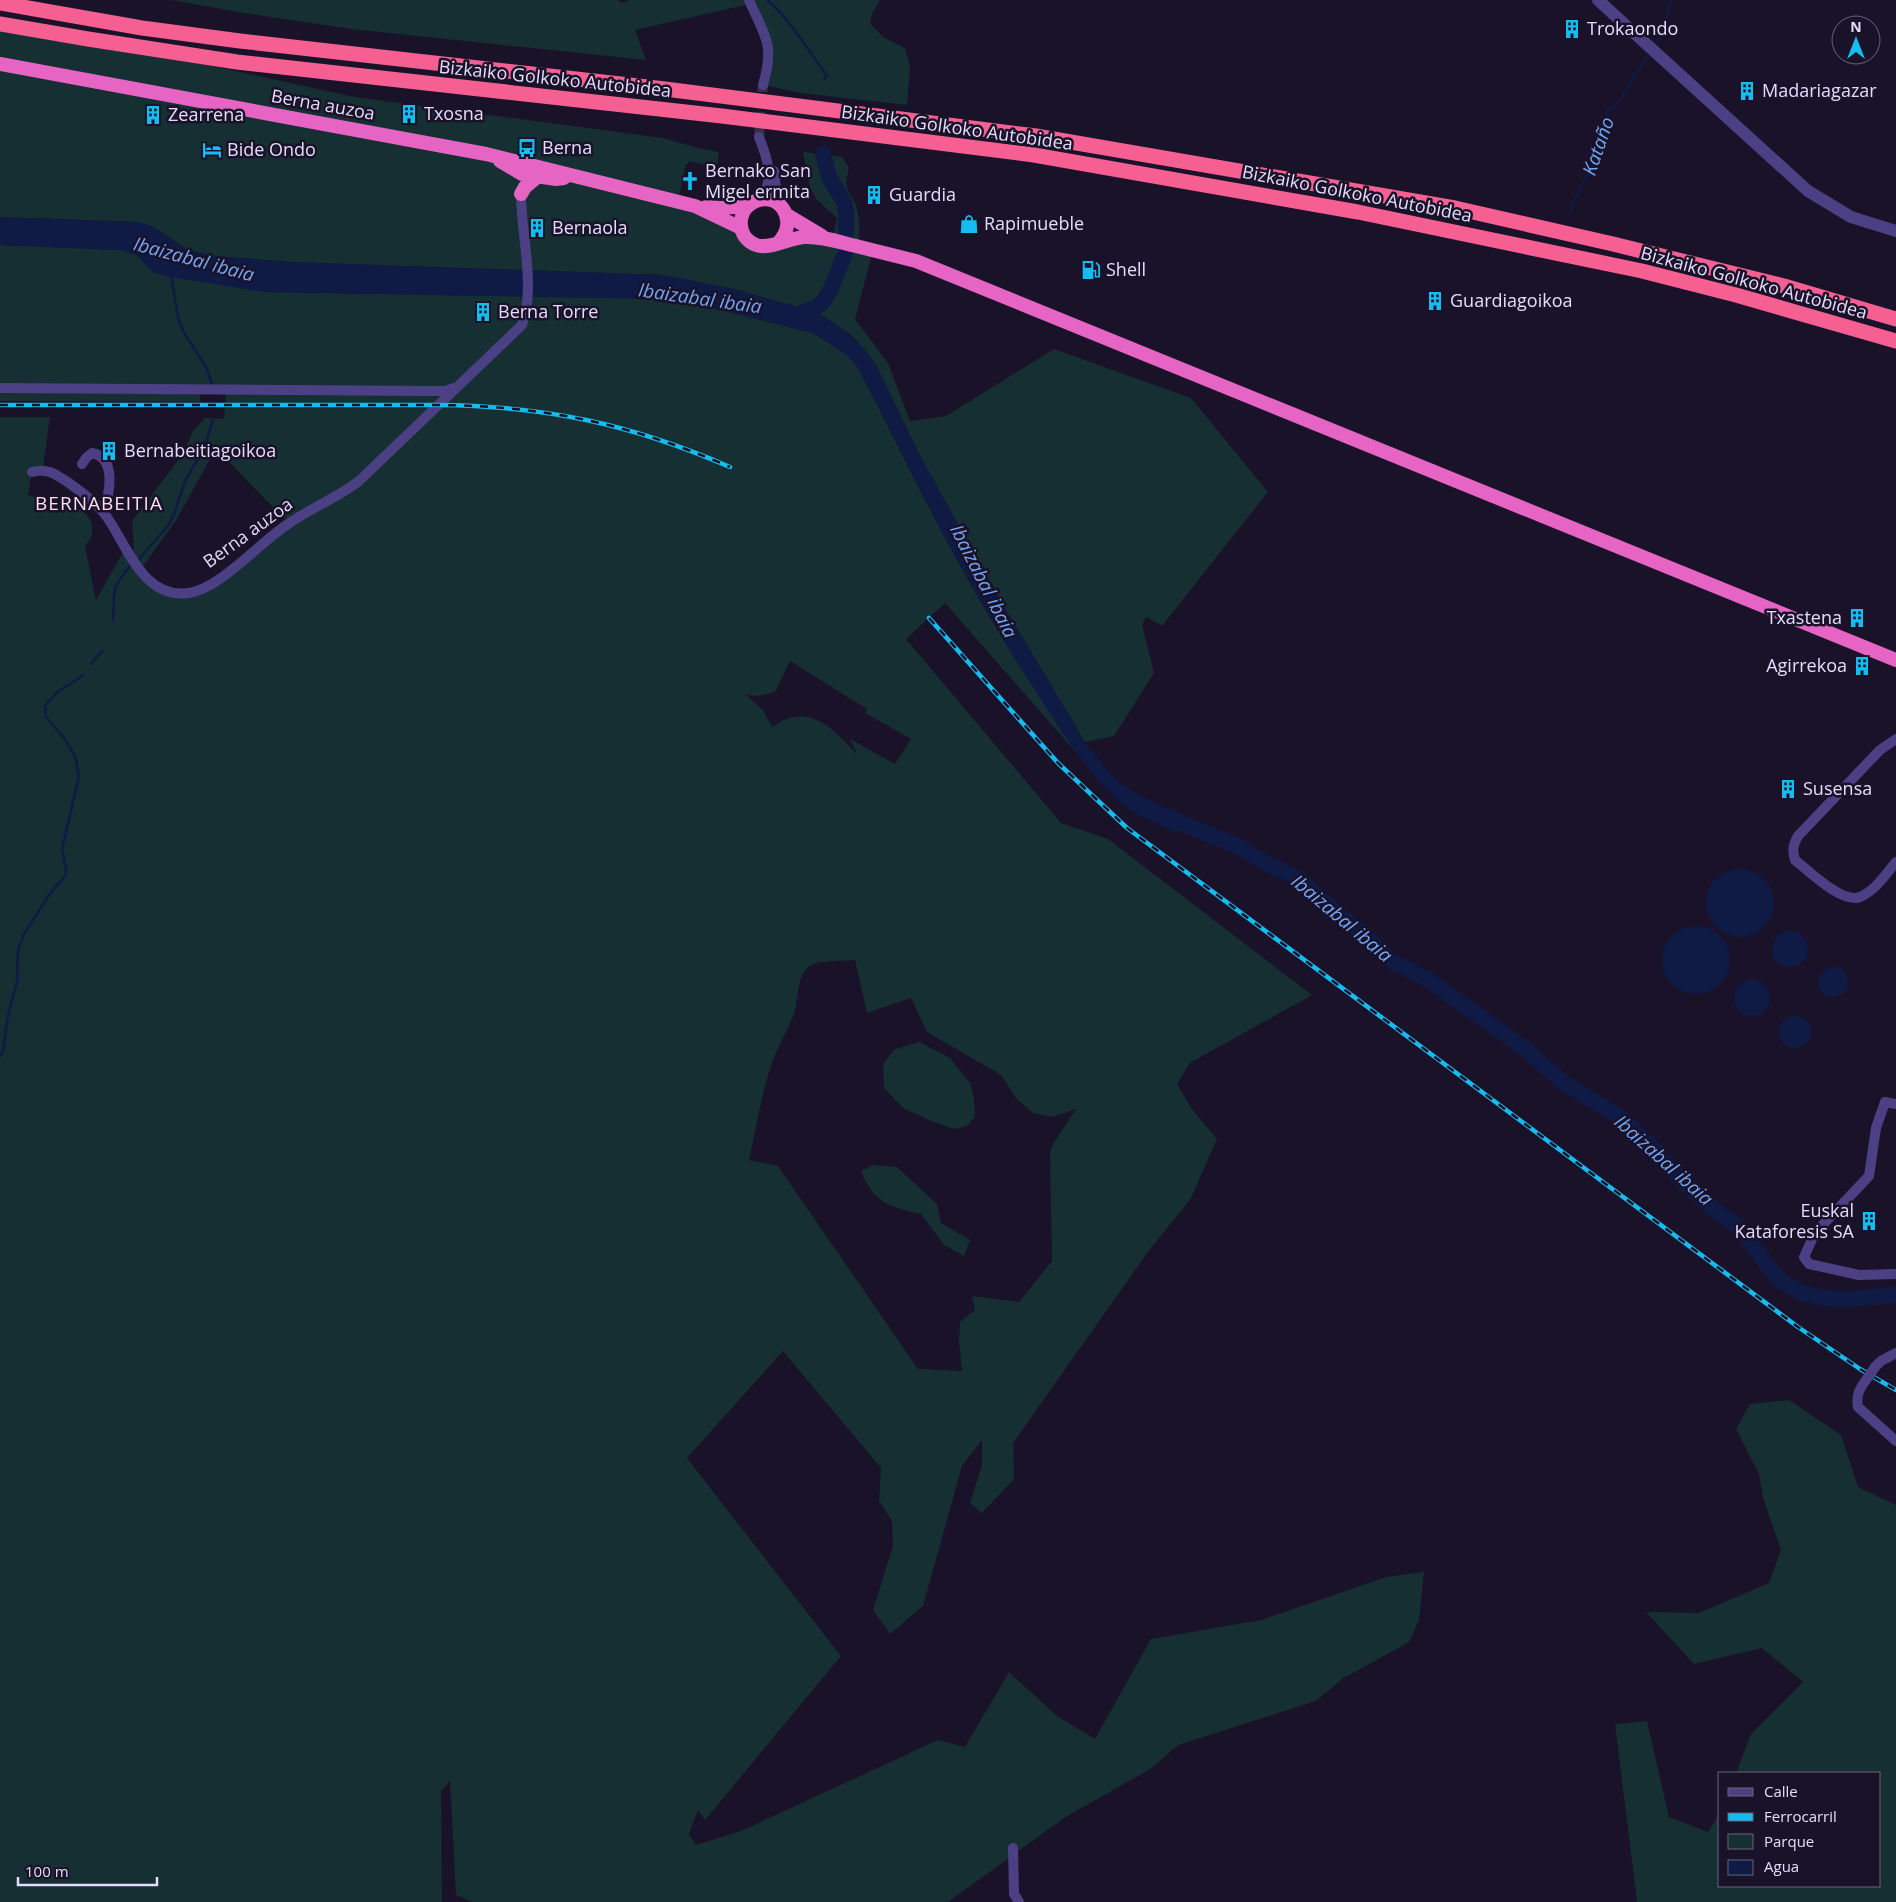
<svg xmlns="http://www.w3.org/2000/svg" width="1896" height="1902" font-family="'Open Sans',sans-serif">
<rect width="100%" height="100%" fill="#191228"/>
<path fill="#162f32" fill-rule="evenodd" d="M171,0H619L621,3L630,0H880L872,14L870,23L883,37L905,48L910,67L907,105L801,93L763,85L770,56L750,4L635,30L646,60L351,29L244,13Z
M0,24L88,39L355,97L663,138L698,148L719,152L717,167L689,161L688,164H686L678,201L695,206L749,241L832,240L837,218L816,199L810,187L803,152L842,157L849,168C841,197 855,191 858,214C860,224 859,236 859,246L873,250L855,319L888,363L910,421L946,416L1054,349L1191,398L1268,492L1162,626L1146,617L1142,625L1154,673L1114,736L1085,742L1000,600L919,454L876,365L865,350L850,334L821,315L734,289L663,275L290,262L215,256L187,250L169,237L151,226L136,222L0,217Z
M0,245L121,250L137,255L153,272L166,276L266,292L664,299L725,311L813,333L847,355L856,365C882,412 904,460 929,507C975,597 1028,684 1088,766L945,603L906,639L1061,823L1108,839L1312,995L1190,1063L1177,1084L1192,1109L1217,1139L1190,1200L1150,1249L1013,1443L1014,1479L982,1513L970,1503L982,1465V1440L962,1466L923,1606L890,1634L873,1610L893,1546L892,1521L879,1501L881,1468L783,1351L687,1458L841,1656L705,1820L698,1810L689,1834L696,1845L741,1831L938,1740L965,1747L1009,1672L1057,1716L1095,1739L1151,1639L1261,1620L1386,1577L1424,1572L1419,1620L1409,1642L1342,1679L1316,1701L1178,1745L1149,1770L1067,1816L948,1902H472L456,1895L450,1781L441,1791L442,1902H0V417H50L43,468L32,473L28,495C41,499 53,503 66,507C71,508 78,509 82,511C95,519 95,536 85,546L96,600L125,549L134,550L132,521L183,454L193,431L205,418L224,419L226,390H198L201,402L0,401ZM216,448L288,523L201,590L188,593L148,579L140,570L177,519ZM790,661L867,709L865,713L911,739L895,764L850,739L857,754C837,734 818,708 786,719C781,721 776,725 772,727L763,710L746,695L759,696L775,692ZM855,960L867,1013L911,998L927,1032L1001,1075L1016,1098L1033,1113L1052,1117L1076,1109L1053,1144L1050,1152L1052,1261L1019,1302L972,1296L975,1310L960,1322L959,1342L962,1371L918,1369L778,1166L749,1160C756,1129 761,1096 771,1066C777,1047 788,1031 794,1013C799,998 796,976 810,966C817,960 845,961 855,960Z
M919,1042L950,1058L970,1083L974,1098L975,1117L967,1126L954,1129L931,1121L903,1108L884,1088L883,1064L895,1049Z
M873,1165L897,1167L937,1204L941,1223L970,1240L964,1256L944,1245L921,1214C891,1207 873,1203 861,1171Z
M1789,1400L1841,1435L1858,1487L1896,1505V1902H1637L1615,1724L1647,1721L1669,1817L1708,1832L1720,1812V1886H1880V1773H1736L1751,1734L1803,1682L1762,1648L1694,1664L1646,1612L1699,1613L1769,1583L1781,1550L1763,1498L1759,1474L1736,1429L1750,1404Z"/>
<path fill="#0f1b45" d="M0,217L136,222L151,226L187,250L215,256L290,262L663,275L734,289L798,307L821,315L836,324L859,343L876,365L919,454L1000,600L1085,742L1106,769L1117,780L1131,791L1196,823L1175,832C1155,822 1132,814 1116,799C1083,767 1057,725 1033,687C996,628 960,568 929,506C904,459 882,411 856,365L847,355L813,333L725,311L664,299L266,292L166,276L153,272L137,255L121,250L0,245Z
M1706 903a34 34 0 1 1 68 0a34 34 0 1 1-68 0Z
M1662 960a34 34 0 1 1 68 0a34 34 0 1 1-68 0Z
M1772 949a18 18 0 1 1 36 0a18 18 0 1 1-36 0Z
M1818 982a15 15 0 1 1 30 0a15 15 0 1 1-30 0Z
M1734 998a18 18 0 1 1 36 0a18 18 0 1 1-36 0Z
M1779 1032a16 16 0 1 1 32 0a16 16 0 1 1-32 0Z"/>
<g fill="none" stroke-linecap="round" stroke-linejoin="round">
<path stroke="#0f1b45" stroke-width="2.5" d="M767,0C792,21 807,50 827,75L824,79
M1657,42L1661,37L1671,0
M1571,214L1572,206L1600,147L1608,110L1619,102L1647,56
M171,275L178,317L183,331L206,367L213,386
M138,560L168,526L174,514L185,481L205,447L213,418
M113,621C116,590 108,592 131,565
M91,664L102,651
M0,1056L3,1051L8,1015L17,982L18,951L24,934L51,892L66,875V869L62,849L79,776L75,756L64,738L46,717L45,706L57,692L84,675"/>
<path stroke="#0f1b45" stroke-width="16" d="M823,154L829,177L844,202L846,212V232
M796,315C803,312 812,310 818,306C832,296 837,270 845,254
M1170,817L1188,826L1236,845L1262,861L1298,878L1331,908L1364,934L1390,960L1432,982L1525,1049L1564,1083L1623,1119L1657,1152L1679,1178L1717,1212L1739,1227L1771,1270L1783,1282L1802,1293L1821,1298L1851,1299L1896,1295"/>
<path stroke="#373048" stroke-width="10" stroke-dasharray="10 5" stroke-linecap="butt" d="M759,137L763,85"/>
<path stroke="#4c4084" stroke-width="10" d="M749,0C765,37 775,43 763,85
M759,137C768,160 774,177 762,199
M774,171L776,188L783,208
M0,388L427,391H445L454,388
M82,464L86,458L92,453C118,458 109,496 103,512
M32,472C46,468 54,473 66,481C79,490 94,501 104,513C126,541 141,600 189,593C221,588 260,542 288,524C311,508 337,498 359,481L522,325C536,286 521,235 521,194
M1896,739L1880,750L1798,836C1793,845 1792,850 1795,860C1809,871 1842,904 1860,897C1875,891 1886,874 1896,862
M1896,1104L1885,1102L1876,1128L1869,1176L1815,1233L1804,1257L1809,1264L1859,1275L1896,1274
M1875,1367L1881,1361L1896,1353
M1866,1380C1859,1389 1856,1396 1858,1407L1896,1441
M1013,1848L1014,1894L1019,1902"/>
<path stroke="#4c4084" stroke-width="12" d="M1598,0L1808,191L1851,217L1896,231"/>
<path stroke="#e564c4" stroke-width="14" d="M0,64L486,154L695,206L741,228
M500,161L522,174L556,179L564,178
M521,194L525,187L537,177
M706,207L721,208L748,206
M787,215L822,236
M778,243C801,220 777,188 752,203C736,213 737,238 756,245C769,250 789,238 804,237C822,236 839,242 856,246C876,251 896,256 916,261L1896,660"/>
<path stroke="#f55f92" stroke-width="15" d="M0,3L142,28L240,41L665,89L1036,136L1455,208L1613,244L1784,286L1896,319
M0,24L88,39L237,62L722,116L1034,155L1358,212L1642,271L1736,295L1896,341"/>
<g stroke="#15bcf0" stroke-width="4.5">
<path id="rail" d="M0,405H438C546,406 631,424 730,467
M929,618L1058,763L1127,828L1798,1327L1860,1369L1896,1390"/>
</g>
<use href="#rail" stroke="#191228" stroke-width="2.5" stroke-dasharray="8" stroke-linecap="butt"/>
<path stroke="#4c4084" stroke-width="10" d="M1866,1380L1875,1367"/>
</g>
<defs>
<g id="building-bare" transform="scale(1.5)"><path d="M-4-6H4V6H1V3H-1V6H-4ZM-2.5-4.3h1.7v1.8h-1.7ZM.8-4.3h1.7v1.8H.8ZM-2.5-1h1.7V.8h-1.7ZM.8-1h1.7V.8H.8Z" fill="#15bcf0" stroke="#191228" stroke-width="2.5" paint-order="stroke"/></g>
<g id="bus-bare" transform="scale(1.5)"><path d="M-5-6H5V4H4V6H2V4H-2V6H-4V4H-5ZM-3.5-4V0h7V-4ZM-3.5 1.2v1.5H-2V1.2ZM2 1.2v1.5H3.5V1.2Z" fill="#15bcf0" stroke="#191228" stroke-width="2.5" paint-order="stroke"/></g>
<g id="hotel-bare" transform="scale(1.5)"><path d="M-6-4.5h1.5V1H6V5H4.5V3h-9V5H-6ZM-4 0a1.8 1.8 0 1 1 3.6 0ZM.5 0V-2.5h3Q6-2.5 6 0Z" fill="#15bcf0" stroke="#191228" stroke-width="2.5" paint-order="stroke"/></g>
<g id="church-bare" transform="scale(1.5)"><path d="M-1.2-6h2.4v3.5h3.3v2.4h-3.3V6h-2.4V-.1h-3.3v-2.4h3.3Z" fill="#15bcf0" stroke="#191228" stroke-width="2.5" paint-order="stroke"/></g>
<g id="shop-bare" transform="scale(1.5)"><path d="M-5-2.5h2.3a2.7 3.5 0 0 1 5.4 0H5L5.5 6h-11ZM-1.5-2.5h3a1.5 2.3 0 0 0-3 0Z" fill="#15bcf0" stroke="#191228" stroke-width="2.5" paint-order="stroke"/></g>
<g id="fuel-bare" transform="scale(1.5)"><path d="M-5.5-6h7V0h2V4h1.3V-2.5L3-4.5l.8-.8L6-3V5H2.5V1h-1V6h-7ZM-4.2-4.7v3.2H.2V-4.7Z" fill="#15bcf0" stroke="#191228" stroke-width="2.5" paint-order="stroke"/></g>
</defs>
<g fill-rule="evenodd">
<use href="#building-bare" x="1572" y="29"/>
<use href="#building-bare" x="1747" y="91"/>
<use href="#building-bare" x="409" y="114"/>
<use href="#building-bare" x="153" y="115"/>
<use href="#bus-bare" x="527" y="148"/>
<use href="#hotel-bare" x="212" y="150"/>
<use href="#church-bare" x="690" y="181"/>
<use href="#building-bare" x="874" y="195"/>
<use href="#shop-bare" x="969" y="224"/>
<use href="#building-bare" x="537" y="228"/>
<use href="#fuel-bare" x="1091" y="270"/>
<use href="#building-bare" x="1435" y="301"/>
<use href="#building-bare" x="483" y="312"/>
<use href="#building-bare" x="109" y="451"/>
<use href="#building-bare" x="1857" y="618"/>
<use href="#building-bare" x="1862" y="666"/>
<use href="#building-bare" x="1788" y="789"/>
<use href="#building-bare" x="1869" y="1221"/>
</g>
<g text-anchor="middle" stroke-width="5" stroke-linejoin="round" paint-order="stroke">
<g font-size="18" fill="#e4dcfd" stroke="#191228" text-anchor="start">
<text x="1587" y="35">Trokaondo</text>
<text x="1762" y="97">Madariagazar</text>
<text x="424" y="120">Txosna</text>
<text x="168" y="121">Zearrena</text>
<text x="542" y="154">Berna</text>
<text x="227" y="156">Bide Ondo</text>
<text x="705" y="177">Bernako San<tspan x="705" dy="21">Migel ermita</tspan></text>
<text x="889" y="201">Guardia</text>
<text x="984" y="230">Rapimueble</text>
<text x="552" y="234">Bernaola</text>
<text x="1106" y="276">Shell</text>
<text x="1450" y="307">Guardiagoikoa</text>
<text x="498" y="318">Berna Torre</text>
<text x="124" y="457">Bernabeitiagoikoa</text>
<text x="1842" y="624" text-anchor="end">Txastena</text>
<text x="1847" y="672" text-anchor="end">Agirrekoa</text>
<text x="1803" y="795">Susensa</text>
<text x="1854" y="1217" text-anchor="end">Euskal<tspan x="1854" dy="21">Kataforesis SA</tspan></text>
</g>
<g font-size="18" fill="#e4dcfd" stroke="#191228">
<text transform="translate(555 79) rotate(6)" y="6">Bizkaiko Golkoko Autobidea</text>
<text transform="translate(323 105) rotate(10)" y="6">Berna auzoa</text>
<text transform="translate(957 128) rotate(8)" y="6">Bizkaiko Golkoko Autobidea</text>
<text transform="translate(1357 194) rotate(11)" y="6">Bizkaiko Golkoko Autobidea</text>
<text transform="translate(1754 283) rotate(15)" y="6">Bizkaiko Golkoko Autobidea</text>
<text transform="translate(248 533) rotate(-36)" y="6">Berna auzoa</text>
</g>
<g font-size="19" font-style="italic" fill="#71a6f6" stroke="#191228">
<text transform="translate(1598 146) rotate(-71)" y="7">Kataño</text>
<text transform="translate(194 259) rotate(15)" y="7">Ibaizabal ibaia</text>
<text transform="translate(700 298) rotate(8)" y="7">Ibaizabal ibaia</text>
<text transform="translate(984 581) rotate(63)" y="7">Ibaizabal ibaia</text>
<text transform="translate(1342 918) rotate(40)" y="7">Ibaizabal ibaia</text>
<text transform="translate(1664 1160) rotate(42)" y="7">Ibaizabal ibaia</text>
</g>
<g font-size="19" letter-spacing="1" fill="#fddeed" stroke="#191228">
<text x="99" y="510">BERNABEITIA</text>
</g>
</g>
<rect x="1718" y="1772" width="162" height="115" fill="#191228" stroke="#6a637d"/>
<rect x="1728" y="1788" width="25" height="8" fill="#4c4084" stroke="#6a637d"/>
<text x="1764" y="1797" font-size="15" fill="#e4dcfd">Calle</text>
<rect x="1728" y="1813" width="25" height="8" fill="#15bcf0" stroke="#6a637d"/>
<text x="1764" y="1822" font-size="15" fill="#e4dcfd">Ferrocarril</text>
<rect x="1728" y="1834" width="25" height="15" fill="#162f32" stroke="#6a637d"/>
<text x="1764" y="1847" font-size="15" fill="#e4dcfd">Parque</text>
<rect x="1728" y="1860" width="25" height="15" fill="#0f1b45" stroke="#6a637d"/>
<text x="1764" y="1872" font-size="15" fill="#e4dcfd">Agua</text>
<g transform="translate(1856 40)"><circle r="24" fill="#191228" stroke="#6a637d"/>
<path d="M0-4L9 19L0 12L-9 19Z" fill="#15bcf0"/>
<text y="-8" font-size="14" font-weight="bold" text-anchor="middle" fill="#e4dcfd">N</text>
</g>
<path d="M18 1877v8h139v-8" fill="none" stroke="#e4dcfd" stroke-width="2.5"/>
<text x="25" y="1877" font-size="15" fill="#e4dcfd" stroke="#191228" stroke-width="4" paint-order="stroke">100 m</text>
</svg>
